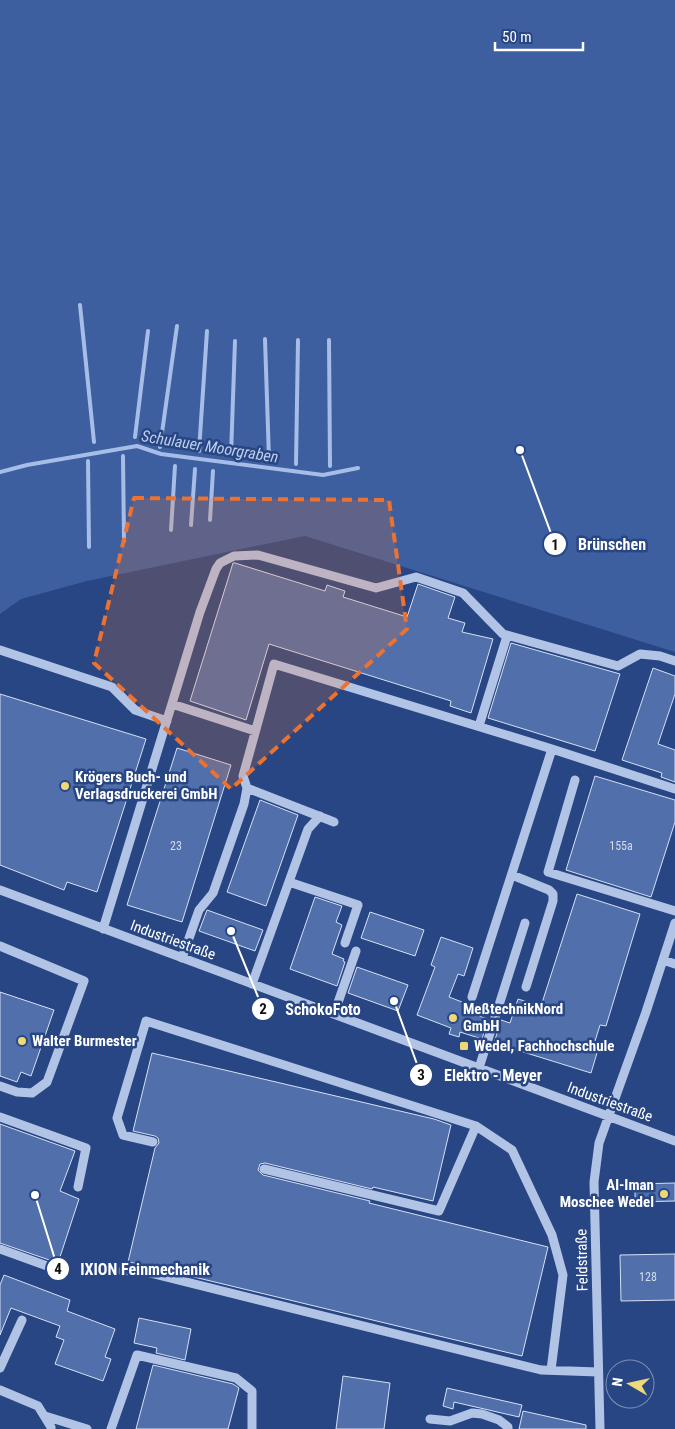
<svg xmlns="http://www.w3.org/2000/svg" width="675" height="1429" font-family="'Roboto Condensed',sans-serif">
<rect width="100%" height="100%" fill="#284683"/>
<path fill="#3d5e9f" d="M0,0H675V652L305,536L87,581L21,599L0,614Z"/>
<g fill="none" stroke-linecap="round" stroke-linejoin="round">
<path stroke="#a6bde7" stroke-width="4" d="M80,305L94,442
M265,339L269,459
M329,340L330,466
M135,437L148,331
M160,447L177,326
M199,451L207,331
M231,455L235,341
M123,456L124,541
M88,461L89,547
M296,464L298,340
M0,472L27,465L137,446L161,454L323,475L358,468
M210,520L213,471
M191,525L195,469
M171,530L175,466"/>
</g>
<path fill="#516fab" stroke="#d5e0f5" d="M233,563H235L325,591L327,585L345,591L343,597L407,617L418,584L455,597L448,618L465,623L462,632L493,639L471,713L450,706L451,701L269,644L246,720L190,701Z
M511,643L620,674L595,751L488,718Z
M653,668L675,676V694L658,744L675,750V782L661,777L662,773L622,760Z
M0,694L146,739L97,892L67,882L64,890L0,865Z
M177,748L231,765L182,922L127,905Z
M595,776L675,800V822L651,897L566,870Z
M260,800L298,815L266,906L227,892Z
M577,894L640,914L606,1026L600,1025L592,1051L597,1053L591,1073L494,1043L501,1020L510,1023L518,999L541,1006Z
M315,897L342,906L336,922L342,925L332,954L344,959L343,961L345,962L337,986L290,969Z
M207,910L263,930L255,951L199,931Z
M370,912L424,930L415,956L361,938Z
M441,937L473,948L464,976L458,974L449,997L470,1005L468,1012L488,1019L482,1039L460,1032L459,1037L449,1034L451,1028L417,1015L435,967L431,965Z
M357,967L408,985L398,1011L348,993Z
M0,992L54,1010L31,1076L21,1072L17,1082L0,1076Z
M152,1053L434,1119L451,1125L433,1201L373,1187L372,1189L265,1163L260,1164L258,1170L263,1175L370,1201L369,1203L548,1247L522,1356L140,1264L128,1262L155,1148L159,1143L158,1138L155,1136L133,1131Z
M0,1124L75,1151L60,1191L79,1199L58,1263L0,1243Z
M675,1183V1201L635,1202V1184Z
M675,1254V1300L621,1301L620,1255Z
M4,1275L70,1300L67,1311L115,1329L105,1357L111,1359L103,1381L55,1364L64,1340L56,1337L60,1326L11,1308L0,1335V1285Z
M139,1318L191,1329L185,1360L156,1353L157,1348L134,1343Z
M153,1365L233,1384L239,1388L228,1429H136Z
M343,1376L390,1383L384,1429H336Z
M447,1388L522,1405L519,1417L454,1402L453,1409L443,1406Z
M523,1411L586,1425V1429H519Z"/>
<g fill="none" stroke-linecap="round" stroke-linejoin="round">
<path stroke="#b2c4e6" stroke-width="9" d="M0,650L112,687L135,710L167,721
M172,704L255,731
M479,726L507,636
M575,780L548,872L675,911
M334,822L247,788L243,776L274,664L552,749L675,789
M512,875L549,890L553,894V901L526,987
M289,882L358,905L345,943
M0,890L675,1141
M103,929L200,612L216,569L220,563L234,556L258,555L376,588L416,577L463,593L503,634L618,666L640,654L660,656L675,661
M0,946L84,981L47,1082L32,1093L17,1092L0,1086
M182,958L199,910L213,893L244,804L247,788
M663,960L675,964
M252,984L308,829L320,816
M472,997L552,749
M334,1014L356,951
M479,1068L525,923
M0,1117L86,1148L78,1187
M153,1142L123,1135L117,1118L146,1021L476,1126L512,1150L552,1235L563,1275L551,1370
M264,1169L439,1211L476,1126
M0,1249L61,1271
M122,1271L138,1270L541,1370L598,1372
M0,1368L22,1320
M0,1390L38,1406L51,1427V1429
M45,1416L87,1429
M430,1419L450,1421L472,1413L482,1414L499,1420L508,1427V1429
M111,1429L137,1355L236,1378L252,1391V1429
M600,1429L594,1182L599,1143L646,1012L675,923"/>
</g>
<path fill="#eb7230" fill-opacity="0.2" stroke="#eb7230" stroke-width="4" stroke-dasharray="10 6" stroke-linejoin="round" d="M134,498L389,500L407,629L231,789L94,663Z"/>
<g fill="#eed978" stroke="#284683" stroke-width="2">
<circle cx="65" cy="786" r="5"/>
<circle cx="453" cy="1018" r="5"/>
<circle cx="22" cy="1041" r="5"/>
<rect x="459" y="1041" width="10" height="10" rx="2.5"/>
<circle cx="664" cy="1194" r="5"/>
</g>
<g text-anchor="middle" stroke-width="5" stroke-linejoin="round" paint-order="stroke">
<g font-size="12" fill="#d4dbea">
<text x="176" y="850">23</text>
<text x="621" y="850">155a</text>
<text x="648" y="1281">128</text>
</g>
<g font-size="15" font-weight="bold" fill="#fff" stroke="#284683" text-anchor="start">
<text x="75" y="782">Krögers Buch- und<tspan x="75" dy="17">Verlagsdruckerei GmbH</tspan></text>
<text x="463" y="1014">MeßtechnikNord<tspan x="463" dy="17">GmbH</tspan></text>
<text x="32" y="1046">Walter Burmester</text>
<text x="474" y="1051">Wedel, Fachhochschule</text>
<text x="654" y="1190" text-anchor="end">Al-Iman<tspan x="654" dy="17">Moschee Wedel</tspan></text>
</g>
<g font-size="15" fill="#fff" stroke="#284683">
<text transform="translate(173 940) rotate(20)" y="5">Industriestraße</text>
<text transform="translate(610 1102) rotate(20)" y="5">Industriestraße</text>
<text transform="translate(582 1260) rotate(-91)" y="5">Feldstraße</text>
</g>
<g font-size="16" font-style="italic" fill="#bdceee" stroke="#284683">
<text transform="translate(210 446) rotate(9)" y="6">Schulauer Moorgraben</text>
</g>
</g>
<path fill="none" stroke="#fff" stroke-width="2" d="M520 450L555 544M231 931L263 1009M394 1001L421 1075M35 1195L58 1269"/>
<g fill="#fff" stroke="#284683" stroke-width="2">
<circle cx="520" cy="450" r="5"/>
<circle cx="231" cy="931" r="5"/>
<circle cx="394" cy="1001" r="5"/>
<circle cx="35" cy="1195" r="5"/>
<circle cx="555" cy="544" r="12"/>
<circle cx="263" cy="1009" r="12"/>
<circle cx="421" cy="1075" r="12"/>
<circle cx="58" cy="1269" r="12"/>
</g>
<g font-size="15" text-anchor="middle" font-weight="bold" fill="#111">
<text x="555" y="550">1</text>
<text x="263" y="1014">2</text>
<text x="421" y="1080">3</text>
<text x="58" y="1274">4</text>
</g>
<g font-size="16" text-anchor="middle" font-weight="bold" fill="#fff" stroke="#284683" stroke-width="5" stroke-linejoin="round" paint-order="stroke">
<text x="612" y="550">Brünschen</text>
<text x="323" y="1015">SchokoFoto</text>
<text x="493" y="1081">Elektro - Meyer</text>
<text x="145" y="1275">IXION Feinmechanik</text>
</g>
<g transform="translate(630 1384) rotate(279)"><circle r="24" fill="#284683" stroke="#7e90b5"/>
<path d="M0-4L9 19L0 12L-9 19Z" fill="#eed978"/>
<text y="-8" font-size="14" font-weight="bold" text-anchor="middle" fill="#ffffff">N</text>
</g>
<path d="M495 42v8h88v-8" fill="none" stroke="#ffffff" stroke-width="2.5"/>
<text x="502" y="42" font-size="15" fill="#ffffff" stroke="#284683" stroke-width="4" paint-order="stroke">50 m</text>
</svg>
